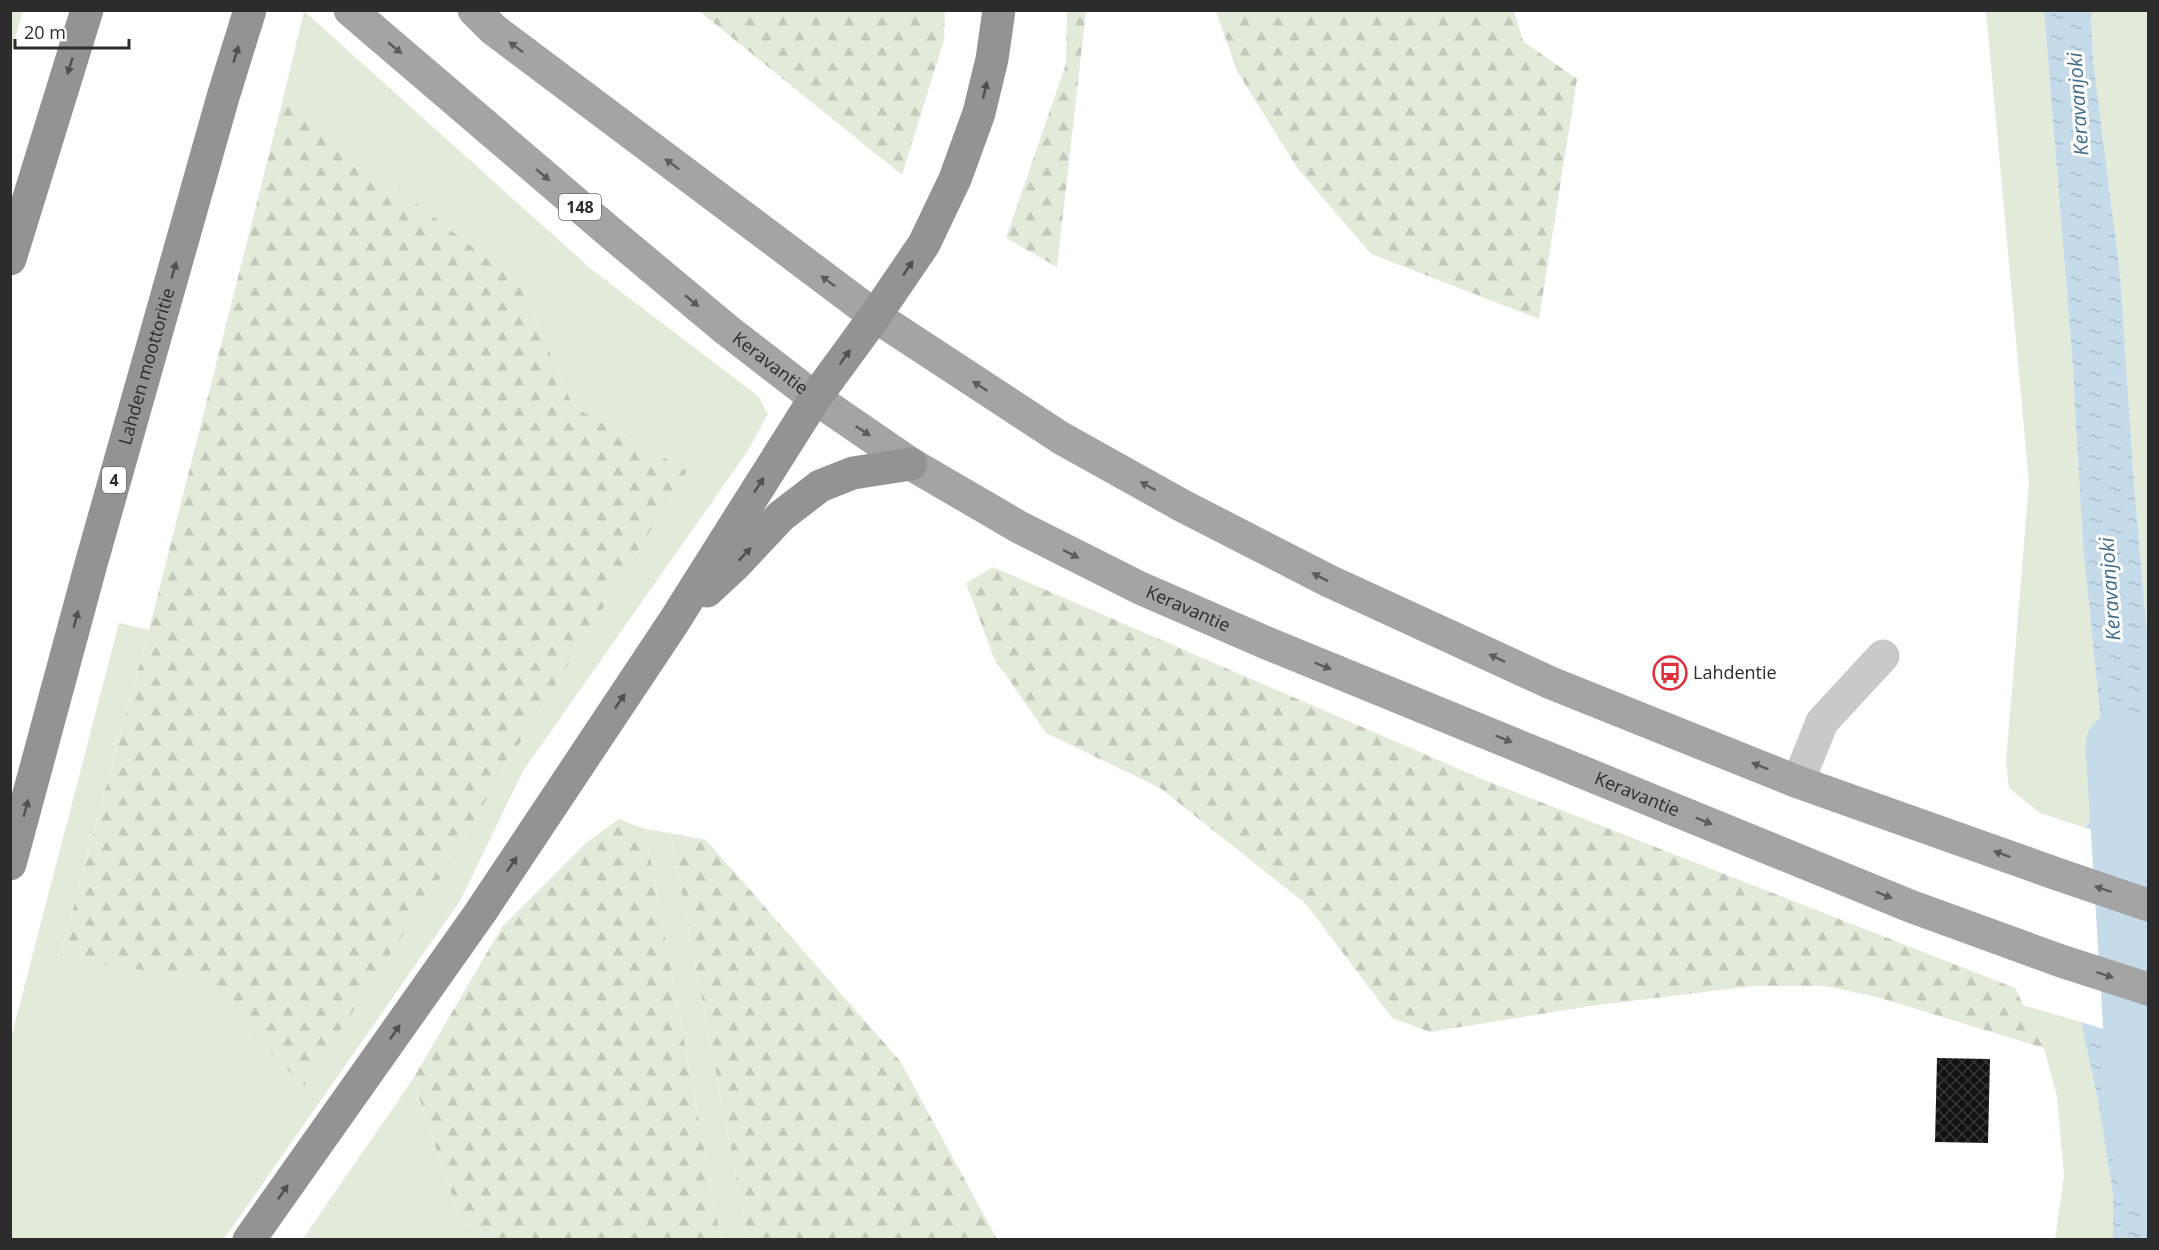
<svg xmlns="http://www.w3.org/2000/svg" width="2159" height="1250" font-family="'Open Sans',sans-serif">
<defs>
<pattern id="forest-firs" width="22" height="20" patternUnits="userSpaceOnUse" patternTransform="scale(1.5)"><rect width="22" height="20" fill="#e2ead9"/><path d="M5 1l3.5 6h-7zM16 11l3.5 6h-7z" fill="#c2c9ba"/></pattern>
<pattern id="water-ripples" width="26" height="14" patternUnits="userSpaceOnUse" patternTransform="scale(1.5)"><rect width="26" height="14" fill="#c5dbea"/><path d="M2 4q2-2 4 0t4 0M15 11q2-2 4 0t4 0" fill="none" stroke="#a9bcc9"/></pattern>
<pattern id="building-cross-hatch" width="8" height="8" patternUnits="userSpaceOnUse" patternTransform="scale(1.5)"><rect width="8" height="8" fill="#131313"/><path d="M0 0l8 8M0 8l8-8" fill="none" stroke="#363636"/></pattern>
</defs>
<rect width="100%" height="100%" fill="#fff"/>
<path fill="#e2ead9" d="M304,11L591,269L758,396L768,414L747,452L523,771L460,901L224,1239L11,1240V1038L119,623L149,630L60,955L196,979L304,1085L446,869L507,764L687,471L573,406L521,285L283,99Z
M1986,11H2044L2072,355L2083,546L2103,743L2093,815L2086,828L2040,813L2009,788L2006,762L2029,483Z
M2091,11H2148V645L2134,483L2120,273L2093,60Z
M645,829L670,833L748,1239H721Z
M2023,1005L2081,1022L2098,1101L2113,1194V1239H2055L2064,1176L2057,1096L2044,1048Z
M413,1079L461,1223L498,1239L302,1240Z"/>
<path fill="url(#forest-firs)" d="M11,10L23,11L11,52L10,11Z
M699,11H945L944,40L902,175Z
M1067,11H1086L1057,267L1006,238L1066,64Z
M1216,11H1514L1523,41L1577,79L1539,319L1371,254L1298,169L1237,71Z
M283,99L521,285L573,406L687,471L507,764L446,869L304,1086L196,979L60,956L149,630Z
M993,567L1482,779L2015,988L2044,1048L1877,997L1826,986H1754L1590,1006L1430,1032L1392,1018L1306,904L1160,788L1046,733L994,658L966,583Z
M619,819L645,829L721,1239H498L461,1223L413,1079L502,927L587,842Z
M670,833L706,840L900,1061L997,1239H748Z"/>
<path fill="url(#water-ripples)" d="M2044,11H2091L2093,60L2120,273L2134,483L2148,645V848L2086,828L2093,815L2103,743L2083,546L2072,355Z
M2081,1022L2148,1042V1239H2113V1194L2098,1101Z"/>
<path fill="#fff" d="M2083,828L2148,848V851L2085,831Z
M2080,1019L2148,1038V1042L2078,1021Z"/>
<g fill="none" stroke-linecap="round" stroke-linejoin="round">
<path stroke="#c5dbea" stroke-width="69" d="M2120,746L2144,1128L2148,1167"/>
</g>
<path fill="url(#building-cross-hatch)" d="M1937,1058L1990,1059L1988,1143L1935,1142Z"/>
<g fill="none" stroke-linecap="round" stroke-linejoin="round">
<path stroke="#c9c9c9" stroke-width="33" d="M1798,782L1822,722L1883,656"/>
<g stroke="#a4a4a4" stroke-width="33">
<path id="s1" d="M350,10L612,234L727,330L815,398L911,464L1019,527L1140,588L1269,644L1910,906L2061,961L2148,989"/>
<path d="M474,10L493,29L875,316L1061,438L1181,505L1329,581L1551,683L1798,782L2057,874L2148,905"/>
</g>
<g stroke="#939393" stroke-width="33">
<path d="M10,259L87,10"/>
<path d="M707,591L734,566L781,516L820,486L853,473L911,464"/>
<path id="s2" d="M10,864L91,564L223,97L250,10"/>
<path d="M249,1240L480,913L673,623L815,398L875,316L924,244L955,179L979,113L992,59L999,10"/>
</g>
</g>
<defs><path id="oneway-solid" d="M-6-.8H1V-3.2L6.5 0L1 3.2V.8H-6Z" transform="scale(1.5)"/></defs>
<g fill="#5c5c5c">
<use href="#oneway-solid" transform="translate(516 47) rotate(-143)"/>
<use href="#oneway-solid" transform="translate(395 48) rotate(40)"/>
<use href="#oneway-solid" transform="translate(672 164) rotate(-143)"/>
<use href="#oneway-solid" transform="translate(543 175) rotate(40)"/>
<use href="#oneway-solid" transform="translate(828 281) rotate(-143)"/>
<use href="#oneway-solid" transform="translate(692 301) rotate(40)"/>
<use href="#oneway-solid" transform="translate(980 386) rotate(-147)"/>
<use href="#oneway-solid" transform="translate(863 431) rotate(34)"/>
<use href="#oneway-solid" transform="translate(1148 486) rotate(-151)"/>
<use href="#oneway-solid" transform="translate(1071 554) rotate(27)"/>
<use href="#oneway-solid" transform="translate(1320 577) rotate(-153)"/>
<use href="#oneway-solid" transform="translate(1497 658) rotate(-155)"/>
<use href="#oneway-solid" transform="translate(1323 666) rotate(22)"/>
<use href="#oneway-solid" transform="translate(1504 739) rotate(22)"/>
<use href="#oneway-solid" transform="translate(1760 766) rotate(-158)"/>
<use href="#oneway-solid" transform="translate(1704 821) rotate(22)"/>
<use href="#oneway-solid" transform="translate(2002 854) rotate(-160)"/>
<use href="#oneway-solid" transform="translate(2103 889) rotate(-162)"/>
<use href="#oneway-solid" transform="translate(1884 895) rotate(23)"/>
<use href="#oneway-solid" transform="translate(2105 975) rotate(18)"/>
</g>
<g fill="#505050">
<use href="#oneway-solid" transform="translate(236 54) rotate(-73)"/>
<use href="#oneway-solid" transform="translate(70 66) rotate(107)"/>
<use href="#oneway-solid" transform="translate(985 90) rotate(-77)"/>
<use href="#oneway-solid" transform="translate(908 268) rotate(-56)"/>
<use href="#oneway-solid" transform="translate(174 270) rotate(-74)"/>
<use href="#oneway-solid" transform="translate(845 357) rotate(-54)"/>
<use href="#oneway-solid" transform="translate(759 485) rotate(-58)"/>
<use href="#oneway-solid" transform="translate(745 554) rotate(-47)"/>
<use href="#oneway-solid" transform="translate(76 619) rotate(-75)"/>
<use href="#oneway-solid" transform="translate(620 701) rotate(-56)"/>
<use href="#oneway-solid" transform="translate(26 808) rotate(-75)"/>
<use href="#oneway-solid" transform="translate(512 864) rotate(-56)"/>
<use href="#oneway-solid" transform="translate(395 1032) rotate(-55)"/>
<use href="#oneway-solid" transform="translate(283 1192) rotate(-55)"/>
</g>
<defs>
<g id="bus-ring" transform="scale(1.725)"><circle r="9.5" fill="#fff" stroke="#e1303d" stroke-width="1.5"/><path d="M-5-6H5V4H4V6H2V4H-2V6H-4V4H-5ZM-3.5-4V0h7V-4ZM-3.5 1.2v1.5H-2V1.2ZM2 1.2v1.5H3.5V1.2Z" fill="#e1303d"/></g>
</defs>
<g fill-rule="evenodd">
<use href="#bus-ring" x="1670" y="673"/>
</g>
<g text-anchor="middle" stroke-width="6" stroke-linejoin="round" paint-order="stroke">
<g fill="#fff" stroke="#6b6b6b" stroke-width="1.5">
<rect x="559" y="194" width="42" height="26" rx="4.5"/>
<rect x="102" y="467" width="24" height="26" rx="4.5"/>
</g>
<g font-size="16" font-weight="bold" fill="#2c2c2c">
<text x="580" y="213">148</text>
<text x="114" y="486">4</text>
</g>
<g font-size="18" fill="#2c2c2c" stroke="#fff">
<text dy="6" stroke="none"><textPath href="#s1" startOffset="549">Keravantie</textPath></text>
<text dy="6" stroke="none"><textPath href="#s2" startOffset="516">Lahden moottoritie</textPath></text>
<text dy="6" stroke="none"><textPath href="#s1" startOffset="1035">Keravantie</textPath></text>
<text dy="6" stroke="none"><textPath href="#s1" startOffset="1521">Keravantie</textPath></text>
</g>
<g font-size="18" fill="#2c2c2c" stroke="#fff" text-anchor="start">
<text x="1693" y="679">Lahdentie</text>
</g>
<g font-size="20" font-style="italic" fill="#3d6d8b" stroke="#fff">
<text transform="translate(2078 104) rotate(-94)" y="7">Keravanjoki</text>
<text transform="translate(2110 589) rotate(-94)" y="7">Keravanjoki</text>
</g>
</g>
<rect width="2159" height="1250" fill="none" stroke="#2c2c2c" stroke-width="24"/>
<path d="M15 39v9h114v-9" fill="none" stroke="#2c2c2c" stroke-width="3"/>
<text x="24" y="39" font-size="18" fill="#2c2c2c" stroke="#ffffff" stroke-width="4.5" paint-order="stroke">20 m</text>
</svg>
